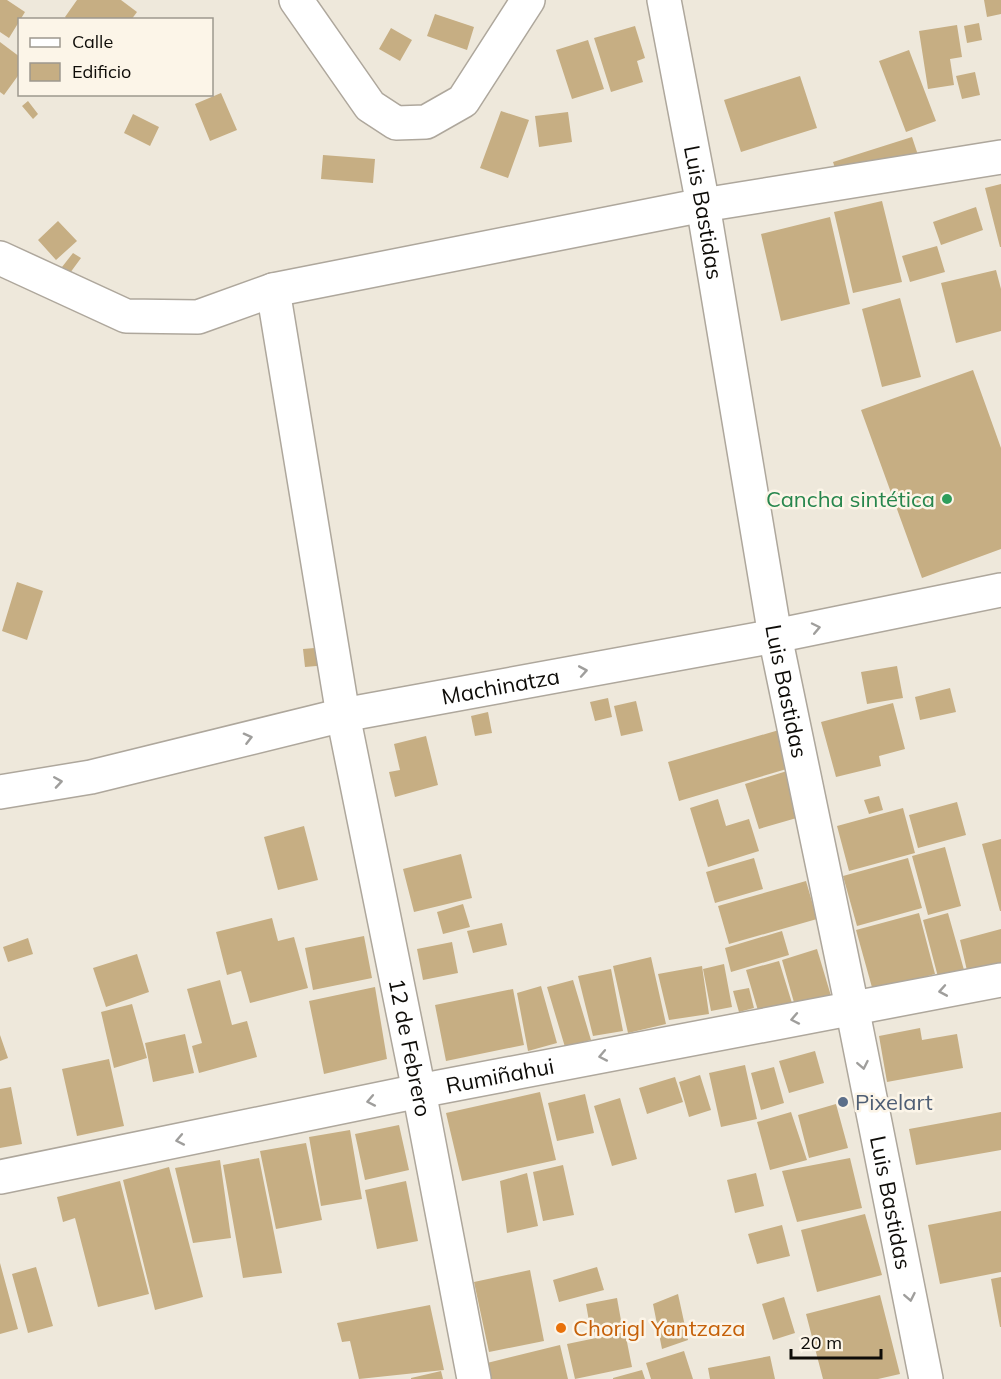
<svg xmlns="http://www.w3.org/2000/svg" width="1001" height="1379" font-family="Mulish,sans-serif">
<rect width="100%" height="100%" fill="#eee8db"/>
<path fill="#c6ae83" d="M0,0H7L25,12L9,38L0,32Z
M77,0H121L137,12L131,20H68L65,17Z
M984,0H1001V14L987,17Z
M435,14L474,27L467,50L427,36Z
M979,23L982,40L967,43L964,26Z
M957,25L962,57L950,59L954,85L928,89L919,31Z
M635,26L645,58L637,61L643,82L611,92L594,38Z
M391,28L412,40L400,61L379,49Z
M588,40L604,89L572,99L556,50Z
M0,42L20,57V73L4,95L0,92Z
M909,50L936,121L906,132L879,61Z
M975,72L980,95L962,99L956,76Z
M800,76L817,128L741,152L724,100Z
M221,93L237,130L210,141L195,104Z
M28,101L38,114L33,119L22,106Z
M501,111L529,120L508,178L480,168Z
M568,112L572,142L539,147L535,116Z
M133,114L159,127L150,146L124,133Z
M912,137L918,155L839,180L833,162Z
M323,155L375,159L373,183L321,179Z
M1001,184V247H1000L985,188Z
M882,201L902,282L853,293L834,212Z
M976,207L983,230L941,245L933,222Z
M830,217L850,304L781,321L761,234Z
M58,221L77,241L56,260L38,240Z
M937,246L945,272L910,282L902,256Z
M73,253L81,258L70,273L62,267Z
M996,270L1001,289V331L956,343L941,283Z
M900,298L921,377L882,387L862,309Z
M973,370L1001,448V549L922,578L861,410Z
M17,582L43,591L27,640L2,631Z
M326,647L328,665L305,667L303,649Z
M897,666L903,698L867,704L861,672Z
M950,688L956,712L920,720L915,697Z
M608,698L612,717L595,721L590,702Z
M636,701L643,731L621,736L614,706Z
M893,703L905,749L879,756L881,766L836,777L821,722Z
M488,712L492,733L475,736L471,716Z
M779,730L790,768L679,801L668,762Z
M426,736L438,785L395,797L389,772L400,770L394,744Z
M787,771L800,817L759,829L745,784Z
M879,796L883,810L869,814L864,800Z
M718,799L726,826L749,819L759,851L708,867L690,808Z
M957,802L966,835L918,848L909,815Z
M903,808L915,853L849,871L837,826Z
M304,826L318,880L278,890L264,837Z
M1001,839V911H1000L982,844Z
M945,847L961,906L928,915L912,856Z
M461,854L472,898L414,912L403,869Z
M754,858L763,889L715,903L706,872Z
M908,858L922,908L857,926L843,876Z
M806,881L817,919L729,944L718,906Z
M463,904L470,927L443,934L437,912Z
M919,913L935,974L873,991L856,930Z
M948,913L964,970L938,977L923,920Z
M272,918L278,941L294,937L308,988L250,1003L241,971L227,975L216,932Z
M502,923L507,945L473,953L467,931Z
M1001,929V967L968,975L960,940Z
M782,931L789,955L731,972L725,948Z
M364,936L372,978L313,990L305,948Z
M28,938L33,954L8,962L3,947Z
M452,942L458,973L423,980L417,949Z
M817,949L831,996L795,1006L782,960Z
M137,954L149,992L106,1007L93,968Z
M651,957L666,1024L628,1033L613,966Z
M779,961L792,1003L759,1014L746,970Z
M724,964L732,1007L711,1011L703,969Z
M702,966L709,1014L669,1020L658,974Z
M611,969L623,1031L593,1036L578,976Z
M220,980L232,1025L247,1021L257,1057L199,1073L192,1046L202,1043L187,989Z
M573,980L591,1040L565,1047L547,987Z
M541,986L557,1043L528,1051L517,993Z
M375,987L387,1059L324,1074L309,1001Z
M749,988L754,1008L739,1012L733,991Z
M513,989L524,1045L446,1061L435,1005Z
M132,1004L147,1058L114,1068L101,1012Z
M920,1028L922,1040L957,1034L963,1068L887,1082L879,1036Z
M185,1034L194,1073L153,1082L145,1043Z
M0,1035L8,1058L0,1061Z
M815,1051L824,1083L789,1093L779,1061Z
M109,1059L124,1126L77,1136L62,1069Z
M745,1065L757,1119L721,1127L709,1073Z
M774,1067L784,1103L761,1110L751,1073Z
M700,1075L711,1110L689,1117L679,1082Z
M675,1077L683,1102L647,1114L639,1088Z
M11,1087L22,1144L0,1148V1089Z
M540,1092L556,1160L462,1181L446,1113Z
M585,1094L594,1133L557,1141L548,1103Z
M620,1098L637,1159L612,1166L594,1106Z
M836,1104L848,1148L809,1158L798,1115Z
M791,1112L807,1160L770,1170L757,1122Z
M1001,1112V1150L916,1165L909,1129Z
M399,1125L409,1170L365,1180L355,1134Z
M350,1130L362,1199L321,1206L309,1137Z
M306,1143L322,1220L276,1229L260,1151Z
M259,1158L282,1273L243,1278L223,1165Z
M850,1158L862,1208L797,1222L782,1171Z
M220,1160L231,1238L193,1243L175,1168Z
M563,1165L574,1215L543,1221L533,1172Z
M169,1167L203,1297L155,1310L123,1180Z
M527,1173L538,1226L507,1233L500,1181Z
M756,1173L764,1206L735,1213L727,1180Z
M120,1181L149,1294L98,1307L75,1218L63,1222L57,1197Z
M406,1181L418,1241L377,1249L365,1190Z
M1001,1211V1272L940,1284L928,1225Z
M865,1214L882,1275L817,1292L801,1230Z
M782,1225L790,1256L757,1264L748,1234Z
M0,1263L18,1329L0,1334Z
M36,1267L53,1326L28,1333L12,1274Z
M597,1267L604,1290L559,1302L553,1280Z
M530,1270L544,1341L489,1352L474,1282Z
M1001,1277V1327H1000L991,1279Z
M678,1294L688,1340L662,1349L653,1304Z
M880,1295L900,1374L878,1379H823L806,1314Z
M784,1297L795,1333L773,1340L762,1304Z
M617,1298L622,1326L591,1333L586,1304Z
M430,1305L444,1370L359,1379L350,1341L342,1342L337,1323Z
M625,1332L632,1367L575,1379L567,1344Z
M560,1345L568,1379H490L487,1363Z
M684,1351L693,1379H651L646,1363Z
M770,1356L775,1379H710L708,1368Z
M642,1370L645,1379H613V1378Z
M441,1371L443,1379H411V1378Z"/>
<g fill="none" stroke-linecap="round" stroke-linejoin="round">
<g stroke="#aea79c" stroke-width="36">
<g id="street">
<path d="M296,0L370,106L396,123L426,122L463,101L528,0"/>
<path id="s1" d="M664,0L703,205L775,636L852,1007L926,1379"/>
<path d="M0,258L126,316L198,317L273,290L703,205L1001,157"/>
<path id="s2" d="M273,290L343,715L419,1091L474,1379"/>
<path id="s3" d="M0,792L91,777L343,715L775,636L1001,590"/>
<path id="s4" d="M0,1177L419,1091L1001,980"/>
</g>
</g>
<use href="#street" stroke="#fff" stroke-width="33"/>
</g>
<defs><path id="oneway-chevron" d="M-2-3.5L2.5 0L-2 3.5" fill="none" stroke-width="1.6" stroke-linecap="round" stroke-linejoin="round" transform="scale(1.5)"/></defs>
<g stroke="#9f9e9c">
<use href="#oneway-chevron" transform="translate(816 628) rotate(-12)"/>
<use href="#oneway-chevron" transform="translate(583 671) rotate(-10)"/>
<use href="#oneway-chevron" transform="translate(248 738) rotate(-14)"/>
<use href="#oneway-chevron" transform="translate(58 782) rotate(-9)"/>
<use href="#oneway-chevron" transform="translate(943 991) rotate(170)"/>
<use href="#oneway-chevron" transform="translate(795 1019) rotate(169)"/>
<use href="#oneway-chevron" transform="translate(603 1056) rotate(169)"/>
<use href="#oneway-chevron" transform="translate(863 1065) rotate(79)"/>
<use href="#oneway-chevron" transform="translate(371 1101) rotate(169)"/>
<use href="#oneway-chevron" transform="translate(180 1140) rotate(169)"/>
<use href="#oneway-chevron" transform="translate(910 1297) rotate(79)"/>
</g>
<circle fill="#2e9e5b" stroke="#fcf5e8" stroke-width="2" cx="947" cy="499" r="6"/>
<circle fill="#5c6f8a" stroke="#fcf5e8" stroke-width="2" cx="843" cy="1102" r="6"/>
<circle fill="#e8710a" stroke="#fcf5e8" stroke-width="2" cx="561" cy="1328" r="6"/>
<g text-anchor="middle" stroke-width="5" stroke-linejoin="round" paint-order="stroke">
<g font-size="22" fill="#0e0c08" stroke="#fcf5e8">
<text dy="8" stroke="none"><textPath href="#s1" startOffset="216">Luis Bastidas</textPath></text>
<text dy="8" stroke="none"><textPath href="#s3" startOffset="512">Machinatza</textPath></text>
<text dy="8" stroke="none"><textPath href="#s1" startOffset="702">Luis Bastidas</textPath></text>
<text dy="8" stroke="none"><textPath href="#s2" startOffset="770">12 de Febrero</textPath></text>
<text dy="8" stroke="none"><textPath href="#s4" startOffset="510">Rumiñahui</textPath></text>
<text dy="8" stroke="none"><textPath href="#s1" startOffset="1224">Luis Bastidas</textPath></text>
</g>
<g font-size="22" fill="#27864d" stroke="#fcf5e8" text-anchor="end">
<text x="935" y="507">Cancha sintética</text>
</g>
<g font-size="22" fill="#4e5e75" stroke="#fcf5e8" text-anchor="start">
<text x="855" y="1110">Pixelart</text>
</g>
<g font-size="22" fill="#c56008" stroke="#fcf5e8" text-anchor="start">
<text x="573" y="1336">Chorigl Yantzaza</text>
</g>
</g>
<rect x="18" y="18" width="195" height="78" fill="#fcf5e8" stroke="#9d988e" stroke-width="1.5"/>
<rect x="30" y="38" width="30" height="9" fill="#ffffff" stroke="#9d988e" stroke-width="1.5"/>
<text x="72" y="48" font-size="18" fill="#0e0c08">Calle</text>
<rect x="30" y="63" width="30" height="18" fill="#c6ae83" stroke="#9d988e" stroke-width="1.5"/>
<text x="72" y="78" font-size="18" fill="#0e0c08">Edificio</text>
<path d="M791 1349v9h90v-9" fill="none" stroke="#0e0c08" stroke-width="3"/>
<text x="800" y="1349" font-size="18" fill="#0e0c08" stroke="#fcf5e8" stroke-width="4.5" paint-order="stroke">20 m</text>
</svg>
